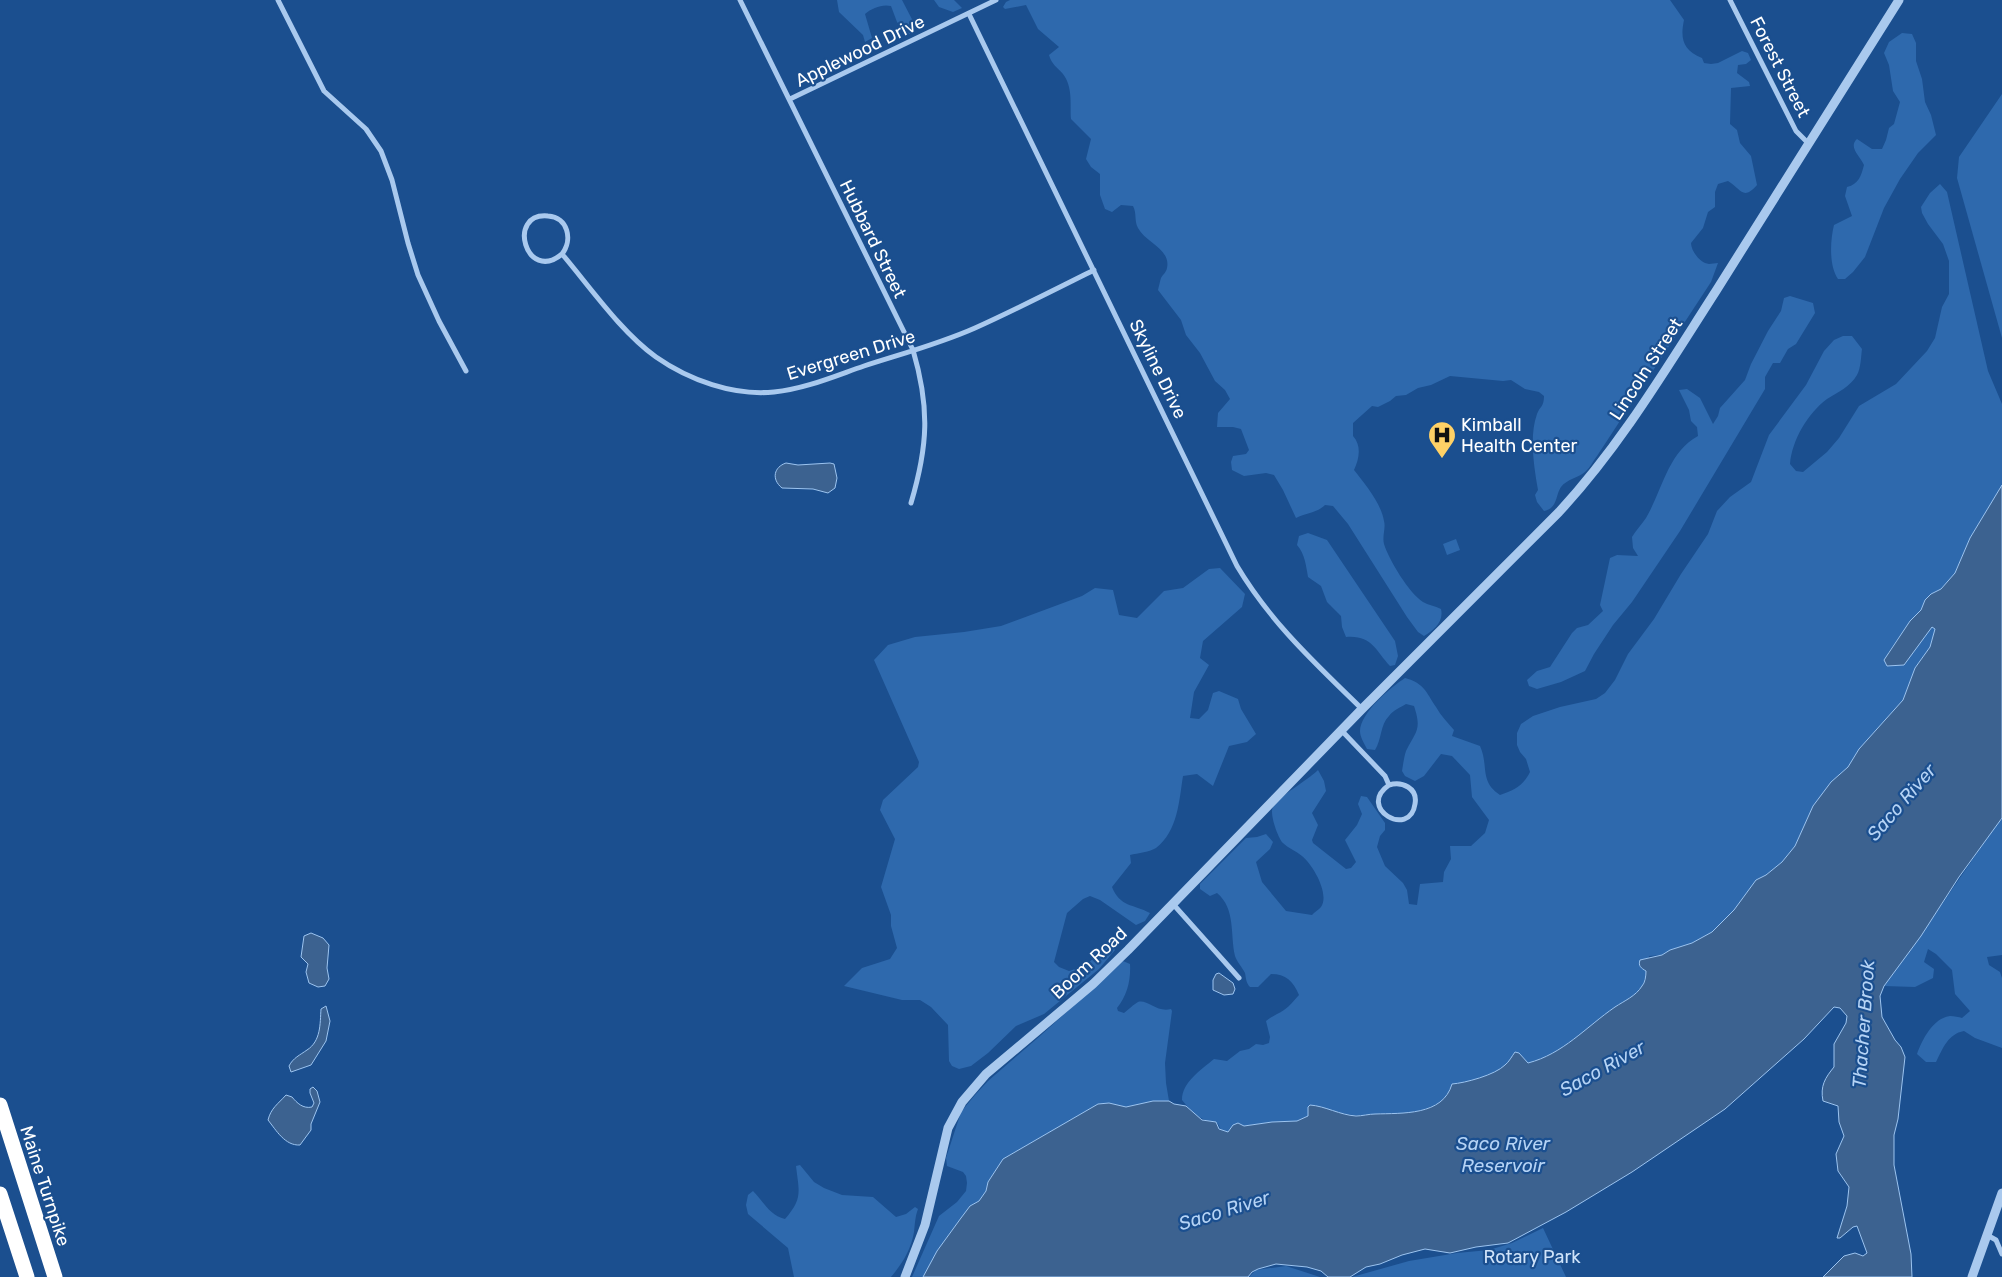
<svg xmlns="http://www.w3.org/2000/svg" width="2002" height="1277" font-family="Rubik,sans-serif">
<rect width="100%" height="100%" fill="#1b4f8f"/>
<path fill="#2e69ad" d="M837,0H902L916,27L913,34H907L897,22L891,6C882,4 872,8 865,14L872,38L865,42L863,35L839,12Z
M934,0H954L962,8L953,12L939,7Z
M1010,0H1670L1684,20C1680,39 1683,50 1702,58L1704,63L1711,64L1718,63L1742,51L1748,53L1751,60L1746,64L1738,65L1737,73L1749,82L1750,86L1731,88L1730,124L1737,130L1740,143L1751,156L1757,185C1743,201 1741,189 1728,181L1718,184L1715,192V207L1708,212L1703,228L1691,243C1691,251 1700,263 1709,264C1712,264 1715,263 1718,263L1711,282L1597,456C1593,461 1590,468 1585,472C1578,478 1567,479 1561,487C1555,496 1558,508 1544,511L1537,502L1535,495L1538,490C1534,467 1529,436 1537,414C1540,406 1544,407 1544,396L1539,392L1525,389L1511,380L1503,381L1450,376L1431,385L1418,388L1406,395L1396,396L1390,401L1378,407L1372,406L1353,423V436C1362,446 1359,459 1354,470C1365,484 1381,503 1384,521C1386,528 1382,536 1384,544C1389,560 1409,593 1423,602C1428,605 1435,606 1441,609C1444,622 1434,630 1424,636L1418,632L1407,617L1348,524L1333,506L1325,505C1317,513 1306,513 1296,518L1283,490L1274,475L1266,473L1244,476L1232,470L1231,462L1233,456L1246,454L1249,450L1241,429L1233,427H1217L1218,413L1230,399L1225,390L1215,381L1200,353L1186,335L1181,320L1158,290C1159,286 1160,281 1161,278C1163,274 1166,273 1167,268C1171,249 1146,243 1138,228C1134,221 1137,213 1133,206L1121,205L1112,212L1105,209L1100,195V174L1091,167L1086,159L1091,139L1071,119C1070,104 1073,87 1063,74C1057,67 1052,65 1049,55L1059,47L1038,29L1026,5L1005,9L1003,7L1006,2Z
M1902,33L1912,34L1916,43V61L1922,79L1925,102L1931,115L1936,135L1918,153L1900,179L1884,208L1865,257L1853,272L1845,279H1838C1829,266 1830,241 1834,225L1852,216L1845,196L1847,187C1859,184 1861,176 1864,165C1860,156 1848,147 1857,139L1872,149H1882L1886,140L1889,128L1894,124L1900,102L1893,91L1889,65L1884,53L1889,42Z
M2002,94V338L1957,178L1959,157Z
M1940,184L1947,192L1988,371L2002,404V485L1970,538L1955,573L1941,589L1931,594L1925,600L1922,610L1910,621L1888,653L1914,650L1932,626L1935,629L1930,647L1915,668L1903,700L1859,749L1848,767L1831,782L1813,806L1795,846L1782,862L1766,875L1756,880L1734,910L1712,932L1692,943L1670,950L1662,955L1649,956C1647,964 1646,980 1642,986C1637,996 1624,1001 1615,1007C1586,1027 1563,1054 1528,1063L1519,1053C1513,1057 1509,1063 1504,1067C1493,1076 1466,1083 1452,1084C1443,1115 1403,1113 1376,1114C1369,1114 1361,1116 1353,1115C1341,1114 1328,1109 1316,1106L1308,1116L1297,1121L1272,1122L1244,1126H1233L1228,1132C1217,1131 1222,1127 1216,1122C1199,1121 1192,1112 1182,1100C1182,1082 1201,1070 1214,1059L1227,1061L1240,1051L1249,1049L1256,1044L1263,1045L1269,1043L1270,1037L1266,1021C1272,1016 1278,1014 1284,1010C1290,1006 1294,1000 1299,995C1293,981 1286,974 1271,974L1258,987H1250C1246,983 1246,978 1245,973C1242,967 1237,962 1235,956C1230,934 1236,909 1217,893L1210,896L1200,889V884L1246,838L1257,837L1266,834L1273,842L1270,849L1256,862L1262,882L1286,911L1312,915C1314,912 1319,910 1321,907C1330,894 1313,865 1302,856C1296,851 1288,848 1283,843C1278,838 1269,813 1273,807C1279,796 1308,780 1318,770L1324,781L1326,791L1312,813L1318,825L1312,840L1313,843L1346,869L1351,868L1356,862L1345,840L1357,825L1362,814L1358,804L1361,796L1367,797L1385,823V830L1380,836L1377,847L1385,866L1403,883L1407,890L1409,904L1417,905L1420,884L1443,882L1444,872L1451,859L1450,846H1471L1485,833L1489,820L1472,797L1470,775L1452,756L1441,754L1424,776L1415,781L1405,776L1402,771C1403,765 1404,757 1406,751C1416,731 1422,730 1414,706L1406,704C1401,707 1392,711 1389,716C1380,725 1382,739 1375,750L1367,749C1364,743 1360,737 1360,731C1360,713 1391,687 1405,678C1424,683 1426,692 1436,707C1441,716 1448,723 1454,730L1452,736L1480,746C1489,766 1479,781 1500,795C1514,790 1523,786 1530,772L1526,759L1520,752L1517,745V733L1521,724L1533,716L1560,707L1596,699L1605,693L1615,680L1628,654L1654,619L1681,574L1708,534L1717,511L1730,497L1751,482L1769,435L1806,385L1824,351L1834,340L1843,336H1852L1862,349C1861,356 1861,368 1857,375C1850,387 1838,392 1827,399C1808,413 1792,440 1790,464L1796,471L1803,472L1827,452L1839,438L1859,406L1896,384L1927,351L1935,338L1942,307L1949,294V261L1943,244L1928,224L1922,213L1921,207L1930,193Z
M1790,296L1813,303L1815,313L1796,344L1788,349L1780,363H1773L1765,377V389L1680,531L1632,602L1613,625L1594,654L1585,671L1561,682L1537,689L1529,686L1527,680L1537,671L1550,667L1572,633L1577,628L1588,625L1603,611L1600,605L1610,558L1617,555L1638,556L1633,548L1632,537C1636,530 1642,524 1646,518C1662,491 1668,452 1698,436L1697,427L1691,421L1689,410L1679,390L1687,389L1700,398L1713,424L1718,416L1720,408L1745,380L1751,364L1768,331L1781,311L1784,298Z
M1308,533L1327,540L1395,641L1398,656L1395,665L1390,666C1375,650 1372,635 1346,637L1342,627L1341,616L1327,602L1321,586L1308,577C1306,566 1305,554 1297,545L1299,536Z
M1456,539L1460,550L1447,555L1443,544Z
M1220,568L1245,594L1242,607L1203,641L1200,658L1209,665L1194,692L1190,718L1199,719L1208,710L1213,693L1219,691L1238,699L1241,709L1256,734L1247,742L1229,746L1213,786L1197,774L1183,776C1179,801 1178,831 1156,848C1150,852 1138,853 1130,855L1131,863L1112,887C1120,907 1133,904 1150,913L1145,921L1136,925L1100,900L1090,896L1083,899L1067,913L1054,962L1059,967L1069,971L1085,966L1106,947L1114,945L1115,950L1099,969L1044,1014L1016,1026L988,1053L971,1066L959,1069L952,1066L949,1061L948,1025L931,1007L920,1000H902L844,986L862,968L890,959L897,948L891,926V915L881,887L895,839L880,810L883,800L918,767L919,762L874,660L888,645L915,637L964,632L1001,626L1082,596L1095,588L1113,590L1119,615L1137,618L1164,591L1183,588L1209,569Z
M2002,818V955L1987,957L1989,965L2000,972L2002,978V1048L1975,1038L1964,1031C1948,1034 1943,1048 1936,1062H1926L1917,1054C1922,1040 1933,1018 1950,1016C1954,1016 1959,1017 1962,1018L1970,1011L1955,994L1952,970L1936,954L1928,949L1924,962L1934,969L1933,978L1915,987L1884,986C1925,932 1961,874 2002,818Z
M1123,961L1130,964C1131,980 1127,996 1117,1008L1118,1011L1124,1013C1128,1010 1134,1004 1138,1002C1147,999 1157,1013 1171,1009L1172,1011L1165,1063L1166,1083L1169,1101H1153L1126,1107L1109,1103L1098,1104L1003,1159L988,1182L986,1191L979,1201L970,1206L961,1218L937,1251L923,1277H912L939,1216L957,1202L966,1191L967,1183L966,1176L963,1172L947,1166L946,1158L961,1112L975,1095L988,1081L1040,1036Z
M800,1165L814,1182L824,1188L842,1195L873,1197L896,1217L906,1214L915,1207L918,1209C915,1217 915,1224 914,1232C911,1250 902,1264 891,1277H794L788,1248L748,1214L746,1205L748,1195L753,1191C764,1202 769,1215 785,1219C803,1198 799,1192 796,1166Z
M1543,1228L1566,1277H1352L1409,1261L1457,1253L1489,1250L1512,1243Z
M1286,1266L1320,1277H1249L1256,1270Z"/>
<path fill="#3c6290" stroke="#9cc4f0" d="M786,463L798,465L830,463L834,464L837,478L835,488L828,493L813,489L782,488C771,479 774,467 786,463Z
M2002,485V818L1959,877L1921,936L1884,986L1880,996L1882,1017L1895,1040L1901,1047L1905,1057L1898,1119L1894,1135V1165L1911,1254L1912,1277H1823L1844,1256L1855,1253L1863,1256L1867,1253L1857,1226L1853,1227L1840,1238H1837L1847,1206L1849,1187L1838,1171L1836,1154L1844,1136L1839,1122L1838,1106L1823,1101C1820,1086 1825,1078 1834,1067V1044L1846,1023L1847,1016L1840,1008L1834,1007L1804,1039L1725,1109L1632,1172L1566,1212L1508,1243L1476,1247L1450,1253L1425,1249L1402,1255L1380,1264L1366,1267L1350,1277H1328L1321,1271L1307,1267L1276,1264L1258,1269L1252,1272L1248,1277H923L937,1251L961,1218L970,1206L979,1201L986,1191L988,1182L1003,1159L1098,1104L1109,1103L1126,1107L1153,1101H1169L1174,1104L1186,1106L1202,1120L1216,1122L1219,1129L1228,1132L1233,1125L1238,1123L1244,1126L1272,1122L1297,1121L1308,1116V1107L1310,1105C1325,1106 1340,1115 1356,1116C1362,1116 1369,1114 1375,1114C1402,1113 1443,1116 1452,1084C1465,1083 1495,1075 1505,1065C1509,1062 1512,1056 1515,1052L1519,1053L1528,1063C1563,1054 1586,1027 1615,1007C1624,1001 1636,996 1642,986C1645,983 1646,976 1646,971C1641,968 1638,966 1640,960L1662,955L1670,950L1692,943L1712,932L1734,910L1756,880L1766,875L1782,862L1795,846L1813,806L1831,782L1848,767L1859,749L1903,700L1915,668L1930,647L1935,629L1932,627L1904,665L1887,666L1884,660L1910,621L1921,610L1925,600L1931,594L1941,589L1955,573L1970,538Z
M311,933L323,938L329,945L327,968L329,979L325,986L318,987L309,983L306,972L308,964L301,957L304,936Z
M1219,973L1233,983L1235,989L1233,994L1224,995L1213,990V980L1216,974Z
M326,1006L330,1021L326,1041L311,1065L291,1072L289,1066C293,1058 300,1055 307,1050C321,1041 320,1024 321,1009Z
M313,1087L317,1091L320,1102L311,1124V1130L300,1145C285,1146 276,1130 268,1120C271,1108 278,1104 286,1095L292,1097C297,1103 303,1109 312,1107L314,1103L310,1093V1089Z"/>
<g fill="none" stroke-linecap="round" stroke-linejoin="round">
<path stroke="#a9c9ee" stroke-width="5" d="M278,0L324,91L366,129L381,151L392,180L408,243L418,275L439,321L466,371
M740,0L913,350C930,408 928,446 911,503
M1730,0L1796,131L1809,144
M969,14L1237,566C1271,623 1315,663 1362,709
M790,99L996,0
M562,254C526,284 506,212 548,216C568,217 573,240 562,254C590,287 621,332 656,357C689,380 733,396 774,392C805,389 835,376 864,366C901,354 939,344 975,328C1015,310 1054,290 1094,270
M1342,731L1385,776L1389,785C1356,808 1410,839 1415,804C1418,788 1402,781 1389,785
M1173,904L1239,978
M1987,1235L1996,1240L2002,1254"/>
<path stroke="#a9c9ee" stroke-width="9" d="M905,1277L925,1225L948,1128L962,1102L986,1074L1093,984L1128,950L1362,709L1559,512C1621,445 1667,367 1716,291C1777,194 1838,97 1899,0
M1972,1277L2002,1193"/>
<path stroke="#fff" stroke-width="15" d="M0,1105L55,1277
M0,1194L27,1277"/>
</g>
<defs>
<g id="hospital-pin" transform="scale(1.4375)"><path d="M0 17L-7.5 6A9.5 9.5 0 1 1 7.5 6Z" fill="#ffd166" stroke="#1b4f8f"/><path d="M-5-5h3v3.5h4V-5h3V5h-3V1.5h-4V5h-3Z" fill="#111"/></g>
</defs>
<g fill-rule="evenodd">
<use href="#hospital-pin" x="1442" y="435"/>
</g>
<g text-anchor="middle" stroke-width="4.5" stroke-linejoin="round" paint-order="stroke">
<g font-size="18" fill="#fff" stroke="#1b4f8f">
<text transform="translate(860 51) rotate(-26)" y="6">Applewood Drive</text>
<text transform="translate(1780 67) rotate(63)" y="6">Forest Street</text>
<text transform="translate(873 239) rotate(64)" y="6">Hubbard Street</text>
<text transform="translate(851 355) rotate(-17)" y="6">Evergreen Drive</text>
<text transform="translate(1158 369) rotate(64)" y="6">Skyline Drive</text>
<text transform="translate(1646 369) rotate(-57)" y="6">Lincoln Street</text>
<text transform="translate(1089 963) rotate(-43)" y="6">Boom Road</text>
<text transform="translate(45 1186) rotate(72)" y="6">Maine Turnpike</text>
</g>
<g font-size="18" fill="#fff" stroke="#1b4f8f" text-anchor="start">
<text x="1461" y="431">Kimball<tspan x="1461" dy="21">Health Center</tspan></text>
</g>
<g font-size="18" fill="#cfe3fa" stroke="#1b4f8f">
<text x="1532" y="1263">Rotary Park</text>
</g>
<g font-size="19" font-style="italic" fill="#b5d3f5" stroke="#1b4f8f">
<text transform="translate(1901 802) rotate(-49)" y="7">Saco River</text>
<text transform="translate(1863 1024) rotate(-86)" y="7">Thacher Brook</text>
<text transform="translate(1602 1068) rotate(-29)" y="7">Saco River</text>
<text x="1503" y="1150">Saco River<tspan x="1503" dy="22">Reservoir</tspan></text>
<text transform="translate(1224 1210) rotate(-17)" y="7">Saco River</text>
</g>
</g>
</svg>
